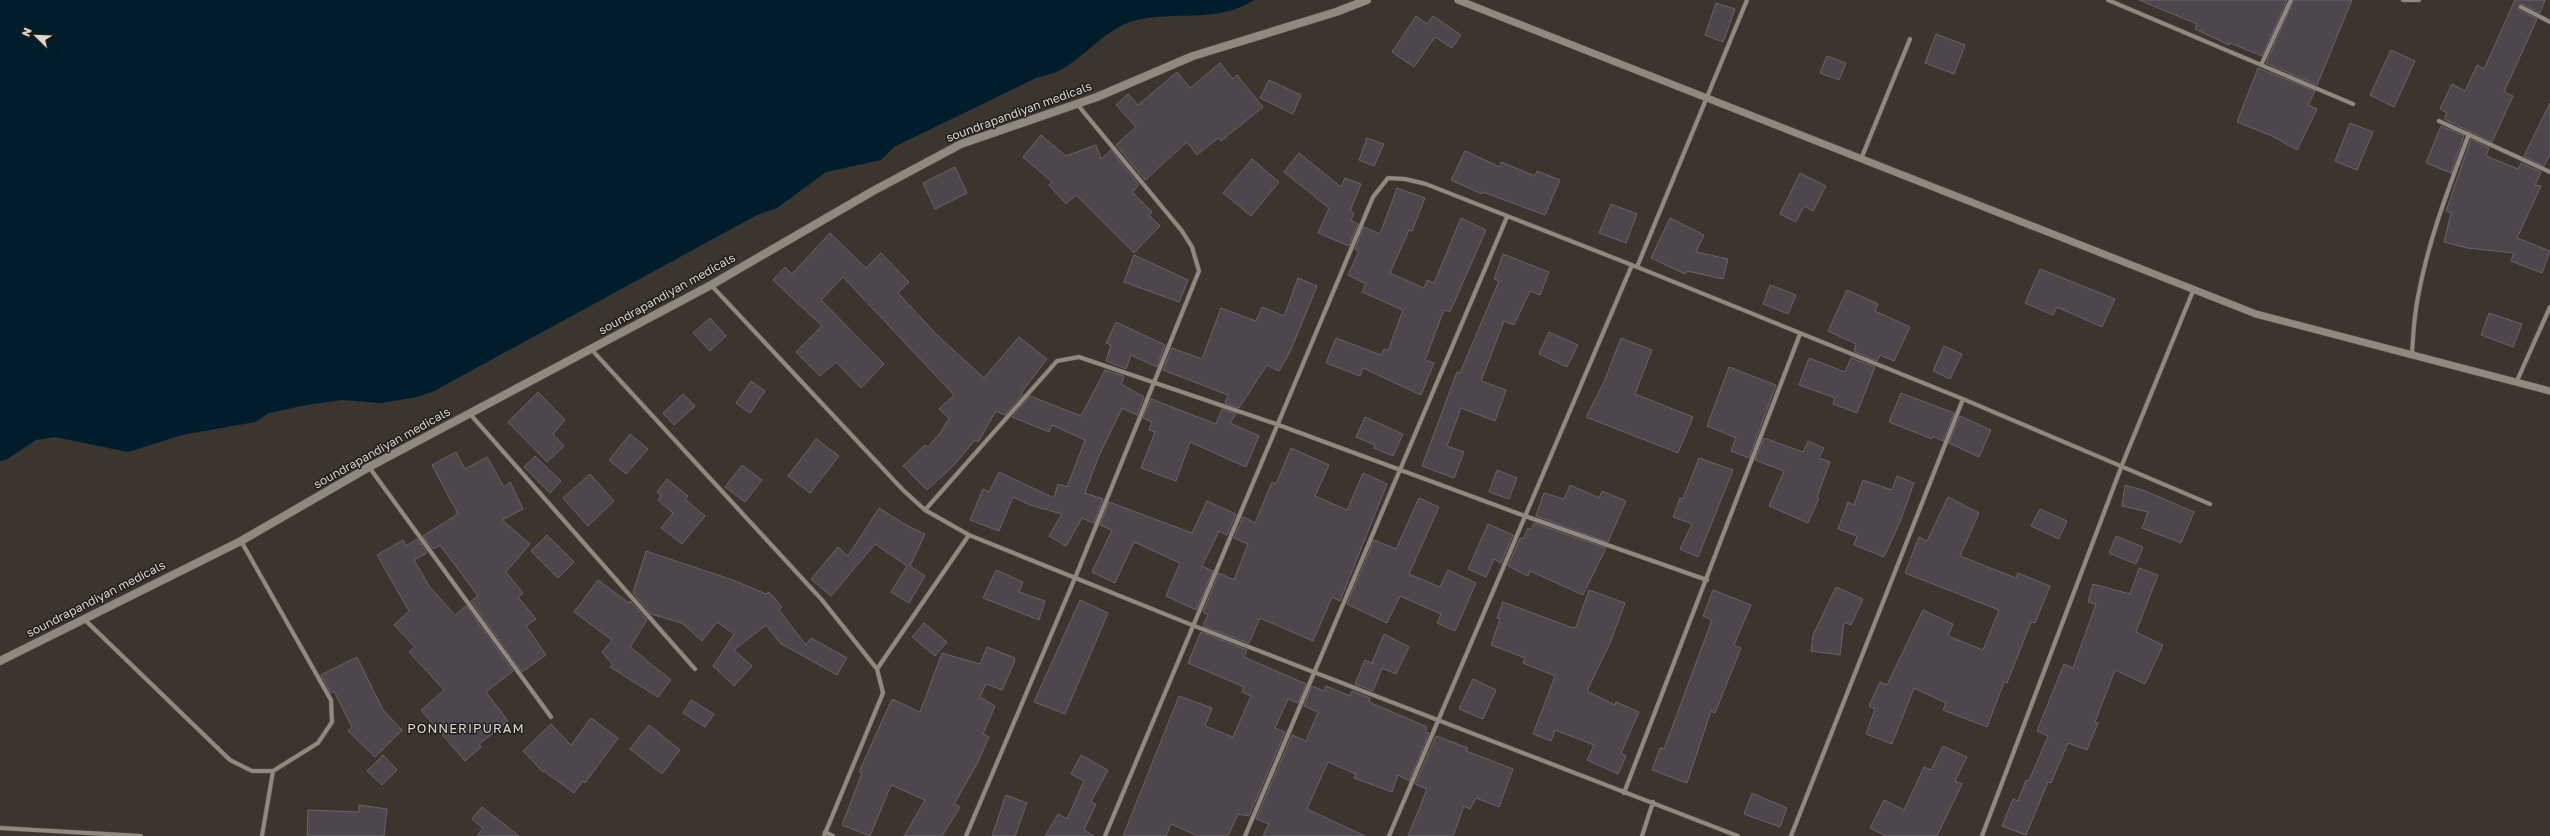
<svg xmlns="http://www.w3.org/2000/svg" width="2550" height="836" font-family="'Golos Text',sans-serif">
<rect width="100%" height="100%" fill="#3b352d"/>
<path fill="#011d2b" d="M0,0H1254C1219,24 1172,10 1133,21C1103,30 1081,62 1054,73C1048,75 1042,76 1036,78L894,147L881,160L826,172L777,208L757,215L434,391L417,397L381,403L342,400L306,405L269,413L255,422L182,435L128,452L55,437L36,440L6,460L0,461Z"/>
<path fill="#4e464d" stroke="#6b626a" d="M2139,0H2287L2262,56L2230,43L2229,45L2195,29L2197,24Z
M2294,0H2352L2317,85L2266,63Z
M2515,0H2545L2540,13L2522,4L2518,6L2519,10L2537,19L2504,92L2513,96L2492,142L2444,119L2447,113L2440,109L2452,84L2465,91L2477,65L2484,69Z
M1716,3L1735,9L1723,42L1705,35Z
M1416,16L1427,24L1433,16L1461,35L1452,48L1435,37L1414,67L1392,52Z
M1936,34L1965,45L1954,74L1925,63Z
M2391,50L2415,61L2394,107L2370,95Z
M1827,56L1846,63L1839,80L1820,73Z
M1220,63L1233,79L1237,75L1263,107L1221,141L1218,138L1197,155L1187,142L1145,180L1116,145L1136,127L1116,105L1128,94L1138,105L1177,72L1190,88Z
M2258,68L2315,91L2308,105L2317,109L2297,150L2272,136L2237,122Z
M1269,80L1301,95L1293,114L1260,98Z
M2550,103V154L2544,166L2524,156Z
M2350,123L2373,132L2357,170L2335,161Z
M2441,126L2464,136L2451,173L2426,163Z
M1041,135L1066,156L1096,145L1101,159L1111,150L1139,185L1132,192L1152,212L1149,215L1160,226L1134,253L1076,195L1066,204L1049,185L1052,182L1023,157Z
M1367,138L1384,144L1374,166L1359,160Z
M2471,139L2489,148L2486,156L2518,169L2521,163L2541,172L2535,185L2541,186L2517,238L2550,251L2542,273L2511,261L2514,253L2467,248L2444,242L2451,213L2446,211Z
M1465,151L1500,167L1501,162L1535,176L1537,171L1560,180L1545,215L1483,192L1482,194L1451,180Z
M1299,153L1341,187L1345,178L1361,184L1350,211L1354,213L1351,220L1358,224L1349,246L1318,233L1329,208L1284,172Z
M1252,159L1279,182L1251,216L1223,193Z
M955,167L967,193L935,209L923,183Z
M1800,173L1826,186L1813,211L1804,206L1796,222L1780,214Z
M1397,188L1425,198L1412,231L1409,230L1390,273L1424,288L1427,280L1434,283L1461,218L1486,230L1450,312L1444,310L1425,360L1434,363L1421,395L1363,368L1360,376L1326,363L1336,338L1381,355L1384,349L1388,351L1403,310L1362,292L1366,284L1348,275L1359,251L1355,249L1364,227L1380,234Z
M1611,204L1637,214L1626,243L1599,233Z
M1670,218L1704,235L1696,252L1728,259L1723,279L1687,271L1685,274L1651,258Z
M830,233L866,268L881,253L909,282L898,293L937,335L984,378L1019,337L1047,359L1021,393L1023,394L1005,415L996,411L978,442L975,440L954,465L927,490L903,466L925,445L928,447L941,432L949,418L939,409L954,395L843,277L821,300L884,364L861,388L836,362L820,376L796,352L822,326L773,280L785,267L792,274Z
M1503,254L1549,272L1540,295L1530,291L1514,325L1504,321L1481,381L1506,390L1495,421L1461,408L1447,446L1464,452L1454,478L1422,466L1457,372L1460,373L1499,281L1494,279Z
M1134,255L1188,280L1179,302L1124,282Z
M2040,269L2115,299L2102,327L2057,307L2053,315L2025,303Z
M1298,278L1317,286L1290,352L1279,371L1267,365L1239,408L1225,403L1228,395L1163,370L1172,348L1202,359L1221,308L1256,321L1262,307L1284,316Z
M1770,285L1796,295L1788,314L1763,304Z
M1847,290L1878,304L1875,311L1910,327L1894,361L1880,355L1877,361L1854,351L1856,344L1828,331Z
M2489,313L2522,324L2513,347L2481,335Z
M710,318L726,336L710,351L693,333Z
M1116,322L1165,345L1157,367L1131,355L1126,369L1106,361L1111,345L1106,343Z
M1549,332L1578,345L1567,367L1539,354Z
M1621,338L1652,350L1635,394L1693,417L1678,453L1586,417L1604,382Z
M1944,346L1962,354L1950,379L1933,371Z
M1809,358L1845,372L1851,358L1875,367L1857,413L1833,404L1835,398L1799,385Z
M1729,367L1776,385L1749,458L1731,451L1736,438L1707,426Z
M1105,370L1124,376L1121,384L1144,397L1137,415L1122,408L1098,458L1085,493L1103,499L1094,523L1082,518L1066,546L1049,536L1062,514L1030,505L1013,497L999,531L970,520L983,489L989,492L999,472L1054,498L1058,484L1067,487L1085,440L1052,425L1049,432L1012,417L1030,396L1081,416Z
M751,381L765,391L750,413L736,403Z
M538,392L565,420L553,434L564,446L547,462L508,422Z
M1901,393L1954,413L1943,441L1933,436L1932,439L1889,422Z
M683,394L695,406L674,425L663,413Z
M1151,399L1216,424L1222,409L1236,414L1230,423L1259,436L1246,467L1190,442L1176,481L1141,468L1155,432L1149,430L1152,422L1143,418Z
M1960,416L1991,430L1979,457L1949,443Z
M1365,417L1403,434L1393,456L1374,448L1375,445L1356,437Z
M630,434L648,449L626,474L609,460Z
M1764,438L1803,452L1808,441L1824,448L1819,458L1830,462L1817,497L1819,498L1808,523L1769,506L1784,471L1755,460Z
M816,439L839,456L810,493L788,476Z
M1291,448L1329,465L1315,496L1347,510L1363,473L1387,484L1340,601L1332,597L1313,641L1260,618L1249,643L1203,626L1208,615L1203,612L1219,573L1234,580L1248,544L1234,538L1243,517L1255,523L1272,482L1276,484Z
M456,452L465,469L487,457L504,487L510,482L523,509L502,520L530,544L506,572L523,593L518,597L536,619L526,626L546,655L522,672L471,601L478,596L440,545L433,549L423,536L458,514L432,465Z
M535,456L561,481L550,493L524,467Z
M1699,458L1733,470L1698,557L1680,549L1692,524L1673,517L1680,498L1683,499Z
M742,465L762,480L745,502L725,487Z
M1497,470L1517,478L1509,499L1489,492Z
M590,474L614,501L588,526L563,498Z
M1897,476L1914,483L1900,522L1884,557L1854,545L1857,536L1838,529L1848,502L1854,505L1863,480L1892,490Z
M667,479L688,496L685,499L705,516L682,544L661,528L673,513L658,500L661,496L657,492Z
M1570,485L1599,498L1602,491L1626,501L1608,542L1536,516L1544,493L1564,499Z
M2125,485L2143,490L2194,512L2181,543L2142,528L2148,512L2122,506Z
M1948,497L1979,513L1960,556L2016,578L2018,573L2050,586L2035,623L2031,622L2007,683L2004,682L1987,727L1943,710L1946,703L1914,688L1892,744L1866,734L1875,709L1869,706L1880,682L1887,685L1923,610L1953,624L1948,636L1983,650L1999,610L1905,573L1919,537L1927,541Z
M1419,498L1439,507L1409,574L1440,587L1448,570L1476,583L1455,631L1437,623L1441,614L1400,596L1387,623L1347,604L1374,540L1396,549Z
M1207,501L1236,514L1227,535L1219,531L1202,566L1213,571L1196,610L1166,596L1180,563L1134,542L1115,583L1092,572L1112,530L1100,525L1109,502L1192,533Z
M879,508L906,525L925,534L910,566L925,576L909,603L891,592L907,566L875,544L831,596L811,579L838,547L848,556Z
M2040,509L2067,521L2059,539L2031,526Z
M1534,523L1606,548L1583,595L1530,571L1528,576L1508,566L1520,538L1523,539L1528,528L1532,530Z
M1488,524L1513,535L1501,563L1494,559L1486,577L1468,569Z
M547,535L574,562L558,578L531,551Z
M2116,536L2143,547L2136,564L2109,553Z
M417,539L427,553L414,560L429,586L455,615L466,606L513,671L486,692L508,721L479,744L481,747L465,761L421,710L444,690L409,652L415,647L394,625L409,611L377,555L403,540L406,546Z
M646,551L733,580L766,594L769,592L782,607L779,610L806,645L811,638L847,658L837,675L780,643L766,625L734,650L752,666L734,686L713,666L734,634L717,622L702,641L682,623L651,614L633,593Z
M2139,568L2158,575L2136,632L2163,645L2145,684L2115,670L2095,722L2098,723L2087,750L2068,743L2051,783L2048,782L2026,835L2002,826L2013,799L2018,801L2026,780L2029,781L2048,736L2037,731L2064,664L2073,668L2096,604L2088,602L2093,584L2130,594Z
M996,570L1023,582L1019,592L1045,601L1039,620L983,598Z
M598,580L629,603L630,601L647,620L630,647L671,680L658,697L610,667L613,665L602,652L612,640L574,612Z
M1836,587L1863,599L1851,625L1844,622L1840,655L1811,651L1813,635Z
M1589,590L1625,603L1610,643L1587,691L1615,705L1616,702L1639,712L1621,753L1626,756L1618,774L1587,760L1594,745L1555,730L1551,741L1533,734L1555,676L1523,663L1525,658L1491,645L1500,619L1497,618L1503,602L1573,628L1576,627Z
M1713,590L1751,605L1734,645L1741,648L1715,713L1711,711L1687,783L1652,770L1660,748L1664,749L1712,620L1703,616Z
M1080,600L1108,613L1065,714L1034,702Z
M924,623L947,642L935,656L912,637Z
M1201,632L1247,650L1244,657L1306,684L1298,703L1288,699L1275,728L1285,732L1249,816L1238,814L1228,836H1198L1171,824L1166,836H1123L1179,696L1212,708L1205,726L1233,737L1251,696L1242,692L1244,687L1188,663Z
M1384,634L1409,647L1396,674L1382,668L1373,691L1355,684L1365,660L1374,664L1372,663Z
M987,647L1015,658L1014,663L1002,690L986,684L980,697L995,706L983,734L989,737L977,764L954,804L960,807L942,836H904L925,800L891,785L870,836L842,825L862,773L859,772L892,699L920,712L942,653L980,664Z
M357,657L383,710L402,730L375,757L348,731L352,727L334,691L331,693L321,675Z
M1473,679L1496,690L1483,719L1459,709Z
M1312,686L1324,691L1326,686L1350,696L1352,691L1370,698L1369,702L1427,727L1425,732L1429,733L1409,781L1398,775L1392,792L1354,778L1356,774L1328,762L1307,809L1365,836H1263L1269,824L1256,819L1292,735L1306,741L1318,712L1304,706Z
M691,700L714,714L705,727L683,713Z
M591,718L618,738L585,783L583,781L574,793L544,771L543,772L523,751L551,724L571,745Z
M649,725L680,750L662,774L630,749Z
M1436,736L1468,748L1466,751L1513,769L1499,807L1476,798L1470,809L1464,806L1453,836H1408L1427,789L1415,784Z
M1943,746L1967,757L1955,781L1962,784L1937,836H1886L1870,828L1884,800L1904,810L1924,767L1931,770Z
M383,755L397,770L382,785L367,771Z
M1081,755L1108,770L1091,802L1096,804L1084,830L1094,836H1045L1058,814L1067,819L1084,781L1071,774Z
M1752,793L1787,808L1780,827L1744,814Z
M1006,795L1027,803L1015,836H992Z
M359,805L387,809L384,836H307L308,810L359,812Z
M482,807L519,836H477L483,828L472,819Z"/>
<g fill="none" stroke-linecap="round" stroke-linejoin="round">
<g stroke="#56514a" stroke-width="5">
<path id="minor" d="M2108,0L2353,104
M2403,0H2419
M2521,7L2550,22
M2262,63L2291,0
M2439,121L2550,172
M1861,159L1910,39
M1637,267L1747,0
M711,285L903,490L925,510L969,535L1192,625L1738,836
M591,349L822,600L877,669L883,693L824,836
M2412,355C2413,336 2414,316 2418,297C2428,241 2449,187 2469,134
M2516,383L2550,307
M470,414L695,669
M369,467L551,717
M925,510L1057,361L1079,357L1276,424L1525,516L1707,580
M84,619L230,760L252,771H273L318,743L332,722L331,700L241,541
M877,669L969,535
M1624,793L1800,334
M0,828L141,836
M825,832L833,836
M262,836L273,771
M966,836L1075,578L1199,271L1192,247L1182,231L1077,104
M1105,836L1373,197L1388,178L1405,179L1426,184L1637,267L1963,399L2210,504
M1245,836L1507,217
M1389,836L1632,265
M1642,836L1653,802
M1791,836L1963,399
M1982,836L2122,465L2193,291"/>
</g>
<g stroke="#56514a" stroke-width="8">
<path id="tertiary" d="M1458,0L2256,314L2550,391"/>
</g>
<g stroke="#56514a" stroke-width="9">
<path id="secondary" d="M0,661L241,541L369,467L711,285L873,191L961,144L1097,97L1193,56L1336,12L1367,0"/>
</g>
<use href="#minor" stroke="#90897f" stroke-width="4"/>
<use href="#tertiary" stroke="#90897f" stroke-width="7"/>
<use href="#secondary" stroke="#90897f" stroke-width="8"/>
</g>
<g text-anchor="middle" stroke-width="3" stroke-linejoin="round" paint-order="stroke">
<g font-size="12" fill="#dbd8d2" stroke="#201d1a">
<text transform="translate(1019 112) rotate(-20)" y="4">soundrapandiyan medicals</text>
<text transform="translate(667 294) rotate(-29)" y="4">soundrapandiyan medicals</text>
<text transform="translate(382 448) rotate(-29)" y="4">soundrapandiyan medicals</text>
<text transform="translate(96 599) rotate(-27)" y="4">soundrapandiyan medicals</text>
</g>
<g font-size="13" letter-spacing="1" fill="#dbd8d2" stroke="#201d1a">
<text x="466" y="733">PONNERIPURAM</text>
</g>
</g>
<g transform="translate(36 36) rotate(293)" stroke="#201d1a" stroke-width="3" paint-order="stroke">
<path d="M0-3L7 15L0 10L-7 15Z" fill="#dbd8d2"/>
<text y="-6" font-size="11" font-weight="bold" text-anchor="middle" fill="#dbd8d2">N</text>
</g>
</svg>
